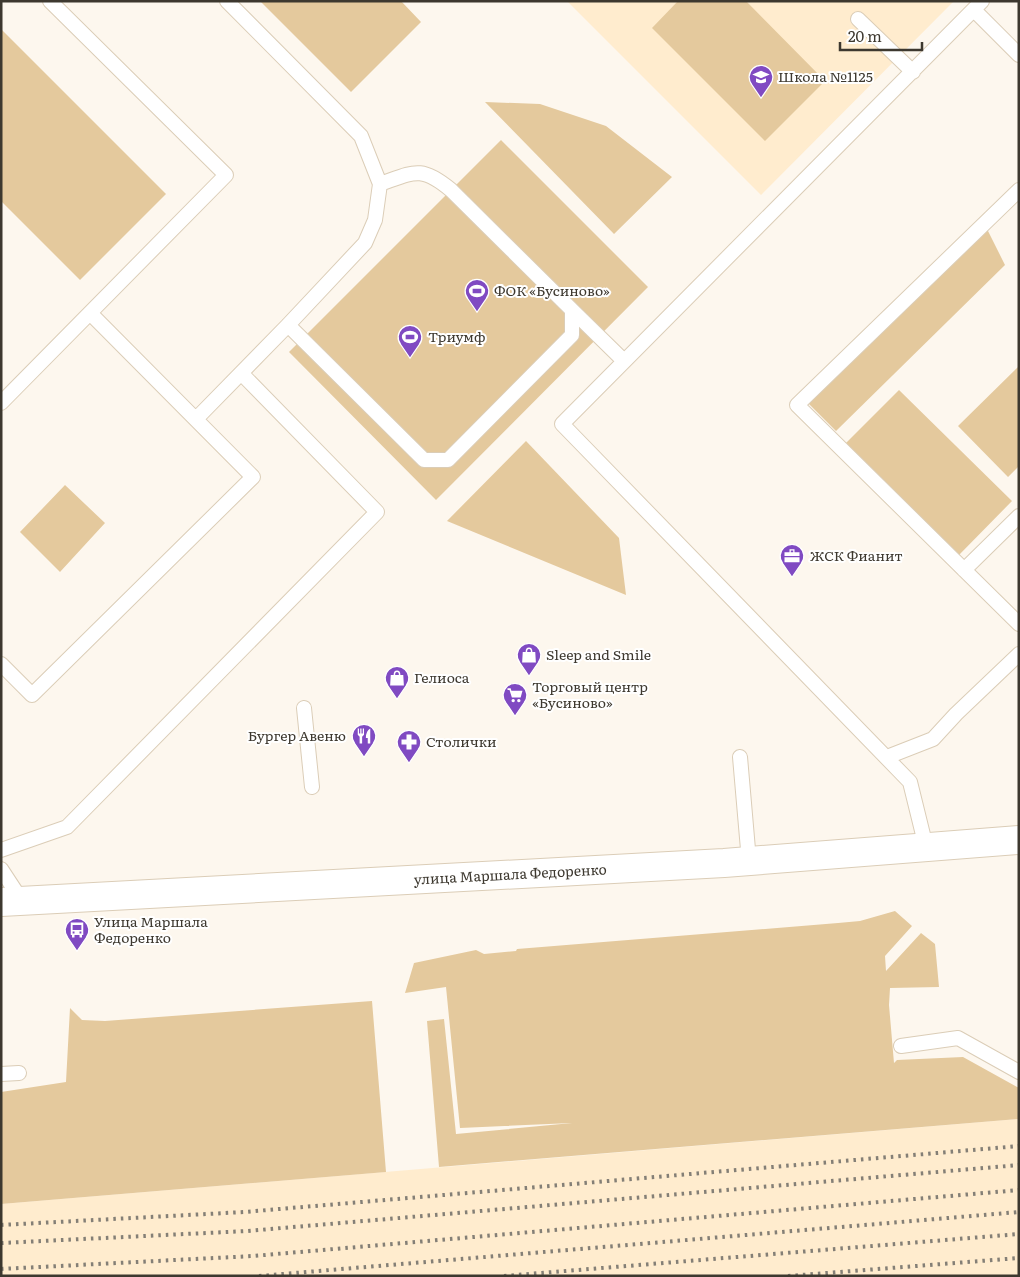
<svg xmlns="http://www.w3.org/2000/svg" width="1020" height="1277" font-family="Literata,serif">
<rect width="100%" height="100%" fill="#fdf7ee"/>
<path fill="#ffecce" d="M567,1H954L761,195Z
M1019,1119V1276H1V1204Z"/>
<path fill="#e4c99d" d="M260,1H401L421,22L351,92Z
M678,1H746L825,81L765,141L652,28Z
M1,29L166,194L80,280L1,201Z
M485,102L540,104L606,126L672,177L614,234Z
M501,140L648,287L436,500L289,352Z
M987,229L1005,265L836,431L808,403Z
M1019,366V466L1008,477L958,426Z
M899,390L1012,501L959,555L846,443Z
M526,441L619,538L626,595L447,521Z
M65,485L105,523L60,572L20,532Z
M895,911L912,926L885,956L886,971L921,933L935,944L939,987L890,988L889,1005L894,1063L897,1060L963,1057L1019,1088V1119L439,1167L427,1021L444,1019L456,1134L572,1123L460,1128L446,987L405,993L414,963L476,950L484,954L516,951L517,949L838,923L860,921Z
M372,1001L386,1172L1,1204V1092L66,1082L70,1008L82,1020L105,1021Z"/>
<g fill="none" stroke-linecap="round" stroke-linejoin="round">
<g stroke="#dbcdb7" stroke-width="16">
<path id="service" d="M974,10L1019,55
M858,19L913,72
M1019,190L797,405L1019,624
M572,310L624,361
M288,325L424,460H448L572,335V310L451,190C421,165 414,172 380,184
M1,403L226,175L50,1
M196,419L288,325L365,243L375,220L380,184L361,136L227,1
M964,570L1019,516
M1,664L32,695L253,477L90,313
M304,708L312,787
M740,757L749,861
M887,757L933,739L956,714L1019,654
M926,847L910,782L562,424L982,1
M1,850L67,827L377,512L241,373
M1,869L22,901
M901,1046L958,1038L1019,1072
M1,1074L19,1073"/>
</g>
<g stroke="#dbcdb7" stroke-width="30">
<g id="tertiary">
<path id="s1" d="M1,902L724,863L1019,840"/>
</g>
</g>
<use href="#service" stroke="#fff" stroke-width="14"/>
<use href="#tertiary" stroke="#fff" stroke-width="28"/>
<path stroke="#847f76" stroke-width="4" stroke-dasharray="2.5 5" stroke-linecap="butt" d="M1,1225L244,1212L1019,1146
M1,1243L247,1231L1019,1165
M1,1269L253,1256L1019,1190
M259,1276L1019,1212
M504,1276L1019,1234
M788,1276L1019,1258"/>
</g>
<defs>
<g id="school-pin" transform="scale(1.25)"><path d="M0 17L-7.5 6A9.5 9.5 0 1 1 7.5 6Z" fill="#804ac2" stroke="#fff"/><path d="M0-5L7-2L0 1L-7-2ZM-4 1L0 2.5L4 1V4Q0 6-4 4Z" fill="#fff"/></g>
<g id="stadium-pin" transform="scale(1.25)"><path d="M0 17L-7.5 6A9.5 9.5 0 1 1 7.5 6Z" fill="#804ac2" stroke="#fff"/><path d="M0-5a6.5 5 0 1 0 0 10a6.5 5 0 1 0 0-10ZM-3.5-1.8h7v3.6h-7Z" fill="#fff"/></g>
<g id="office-pin" transform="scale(1.25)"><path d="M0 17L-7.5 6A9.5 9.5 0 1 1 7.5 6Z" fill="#804ac2" stroke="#fff"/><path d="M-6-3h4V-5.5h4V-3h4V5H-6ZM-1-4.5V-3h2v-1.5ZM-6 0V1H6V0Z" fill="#fff"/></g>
<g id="shop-pin" transform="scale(1.25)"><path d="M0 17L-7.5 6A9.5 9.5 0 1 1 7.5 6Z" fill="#804ac2" stroke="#fff"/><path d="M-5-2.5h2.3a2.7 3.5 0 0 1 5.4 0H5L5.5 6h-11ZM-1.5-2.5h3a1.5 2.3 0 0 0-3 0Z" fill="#fff"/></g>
<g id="supermarket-pin" transform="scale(1.25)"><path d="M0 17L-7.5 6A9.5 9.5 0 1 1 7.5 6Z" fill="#804ac2" stroke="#fff"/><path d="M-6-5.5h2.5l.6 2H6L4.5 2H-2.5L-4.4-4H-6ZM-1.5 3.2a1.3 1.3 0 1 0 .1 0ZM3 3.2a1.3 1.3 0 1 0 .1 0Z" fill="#fff"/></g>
<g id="restaurant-pin" transform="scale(1.25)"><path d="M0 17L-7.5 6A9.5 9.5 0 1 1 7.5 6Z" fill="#804ac2" stroke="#fff"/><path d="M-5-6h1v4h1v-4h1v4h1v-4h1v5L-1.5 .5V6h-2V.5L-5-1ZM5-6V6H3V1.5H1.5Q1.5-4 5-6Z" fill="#fff"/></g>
<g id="pharmacy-pin" transform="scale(1.25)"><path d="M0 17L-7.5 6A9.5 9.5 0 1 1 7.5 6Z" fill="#804ac2" stroke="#fff"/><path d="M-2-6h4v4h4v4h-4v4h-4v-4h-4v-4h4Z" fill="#fff"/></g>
<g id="bus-pin" transform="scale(1.25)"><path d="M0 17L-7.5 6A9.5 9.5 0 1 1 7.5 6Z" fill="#804ac2" stroke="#fff"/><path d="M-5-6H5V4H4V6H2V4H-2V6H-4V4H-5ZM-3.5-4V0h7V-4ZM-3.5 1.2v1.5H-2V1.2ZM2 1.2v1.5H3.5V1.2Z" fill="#fff"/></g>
</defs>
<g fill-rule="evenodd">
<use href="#school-pin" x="761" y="77"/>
<use href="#stadium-pin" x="477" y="291"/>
<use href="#stadium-pin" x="410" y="337"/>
<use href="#office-pin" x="792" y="556"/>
<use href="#shop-pin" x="529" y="655"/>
<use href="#shop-pin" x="397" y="678"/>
<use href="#supermarket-pin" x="515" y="695"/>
<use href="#restaurant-pin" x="364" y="736"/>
<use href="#pharmacy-pin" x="409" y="742"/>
<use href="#bus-pin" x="77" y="930"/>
</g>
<g text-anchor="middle" stroke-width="4" stroke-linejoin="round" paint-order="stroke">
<g font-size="14" fill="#3d382f" stroke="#fff" text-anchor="start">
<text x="778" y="82">Школа №1125</text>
<text x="494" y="296">ФОК «Бусиново»</text>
<text x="428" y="342">Триумф</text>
<text x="810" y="561">ЖСК Фианит</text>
<text x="546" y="660">Sleep and Smile</text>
<text x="414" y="683">Гелиоса</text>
<text x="532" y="692">Торговый центр<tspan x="532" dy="16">«Бусиново»</tspan></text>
<text x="346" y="741" text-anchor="end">Бургер Авеню</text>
<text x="426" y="747">Столички</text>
<text x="94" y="927">Улица Маршала<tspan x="94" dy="16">Федоренко</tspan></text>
</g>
<g font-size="14" fill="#3d382f" stroke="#fff">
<text dy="5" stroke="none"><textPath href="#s1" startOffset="510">улица Маршала Федоренко</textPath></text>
</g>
</g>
<rect width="1020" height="1277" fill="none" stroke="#3d382f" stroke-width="5"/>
<path d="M840 42v8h82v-8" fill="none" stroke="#3d382f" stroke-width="2.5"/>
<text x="848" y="42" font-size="15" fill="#3d382f" stroke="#ffffff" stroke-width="4" paint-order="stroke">20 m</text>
</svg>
